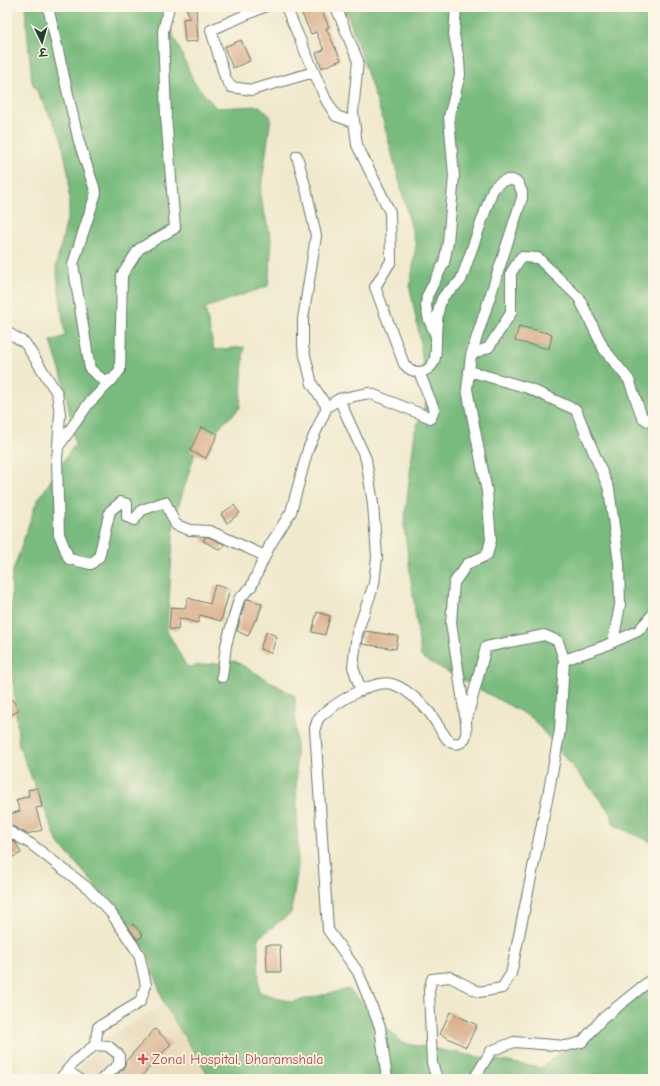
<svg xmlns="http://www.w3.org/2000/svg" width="660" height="1086" font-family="'Comic Neue','Playpen Sans Deva',sans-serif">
<rect width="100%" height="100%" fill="#fcf5e5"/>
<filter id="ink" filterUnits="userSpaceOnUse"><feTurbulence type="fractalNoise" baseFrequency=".025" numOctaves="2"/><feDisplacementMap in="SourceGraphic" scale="8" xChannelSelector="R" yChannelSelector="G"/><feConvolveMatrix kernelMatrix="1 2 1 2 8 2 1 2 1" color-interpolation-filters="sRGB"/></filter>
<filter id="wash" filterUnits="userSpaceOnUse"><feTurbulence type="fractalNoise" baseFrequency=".012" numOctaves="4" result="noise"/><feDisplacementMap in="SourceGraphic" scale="16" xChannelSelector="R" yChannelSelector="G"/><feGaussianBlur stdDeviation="0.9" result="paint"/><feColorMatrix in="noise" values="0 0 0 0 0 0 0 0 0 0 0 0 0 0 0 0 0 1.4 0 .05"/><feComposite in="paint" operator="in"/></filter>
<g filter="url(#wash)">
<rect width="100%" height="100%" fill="#f0e9cd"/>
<path fill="#e7daba" d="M164,1004L211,1079H69L105,1039Z"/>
<path fill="#79bb7e" stroke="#4c7c59" d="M25,7H161L194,82L216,108L260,106L271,117L260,196L272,242L268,286L205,308L214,350L244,347L240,408L196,449L174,521L167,631L187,667L235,661L295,696L298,868L291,913L258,938L259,992L292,1002L349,989L402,1043L541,1068L653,977V1079H211L164,1004L148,953L89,878L58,843L19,746L10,650L12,574L36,503L75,444L64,383L51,341L65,336L56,266L69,211V177L61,137L32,82Z
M345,7H653V843L614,825L611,813L532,718L421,657L404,525L415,431L427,400L420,339L410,288L416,245L383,120Z"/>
<g id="blocks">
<path fill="#dbb290" d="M186,7H196L198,41L185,42L183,19L190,18Z
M299,7H320L329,27L326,28L341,60L322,68L316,53L324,50L316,32L311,34Z
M241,40L250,61L233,68L224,47Z
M519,326L552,334L549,349L515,341Z
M201,427L218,434L206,458L190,451Z
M234,505L240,513L227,523L221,514Z
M205,537H208L224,544L221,550L203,541Z
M215,585L230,589L221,621L200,615L198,623L179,618L178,630L169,629L171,607L185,608L188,598L210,604Z
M248,599L262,604L257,620H255L248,636L237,631L245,602Z
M317,612L330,616L325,635L312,632Z
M365,631L398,636L396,649L362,644Z
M266,632L277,636L271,653L260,649Z
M7,692L19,710L7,718Z
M38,788L42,807L36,808L42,830L27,834L13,826H8L7,815L20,811L16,800L29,796L28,790Z
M7,838L16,843L21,853L7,860Z
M133,924L143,935L138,940L129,928Z
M266,945H280L281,972H267Z
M450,1012L477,1025L466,1047L440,1034Z
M155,1029L171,1044L139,1079H112L124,1069L126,1061Z"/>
</g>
</g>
<g filter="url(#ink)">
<use href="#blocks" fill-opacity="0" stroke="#68796a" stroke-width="1"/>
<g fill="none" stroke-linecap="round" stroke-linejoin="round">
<g stroke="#68796a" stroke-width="12">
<path id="minor" d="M48,7L79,142L96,193L73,264L90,369L103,380H112L120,370L122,275L139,249L175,228L166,116L163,31L169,7
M264,7L211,30L225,77L231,87L252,90L314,72
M286,7L326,100L336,116L354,122
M336,7L358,61L353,112L357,145L390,212L391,261L375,287L404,364C408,369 412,372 420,372C426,371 432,367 434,361C436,356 436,349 436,343C436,331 437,310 442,299C445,291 456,287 461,280L493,189C500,181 509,176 518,183L522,192V198L471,355L467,389L487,492L491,540L487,555L467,564L454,583L451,623L466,722C466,726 467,730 466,734C465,743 455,747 448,740C441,732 436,721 429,712C420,702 406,688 392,684C372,679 336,703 321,716L318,719L315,728L328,930L358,972L380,1027L387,1079
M297,156L307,193L316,236L303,319V347L312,384L327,407
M7,332L25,343L57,393L60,414L58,446
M436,336L429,320L426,307L427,296L444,263L448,242L454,176L449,117L460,75L459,60L454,35L456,7
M471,355L489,347L511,313V273L521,257L538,258L579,298L604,349L629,380L642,417L648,421H653
M469,371L528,388L576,410L609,489L619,563L620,605L613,642
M112,380L89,403L58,447L57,459L59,534L69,559L91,564L99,557L110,511L121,502L127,504V517L134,520L142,510L165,502L176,525L190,530L210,531L265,556
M339,399L366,459L373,504L377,557L374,584L357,633L355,649L353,667L361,691
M564,660L602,647L638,631L653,614
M222,677L226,645L239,599L251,587L270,545L291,512L308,449L327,407L339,399L369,393L431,418L434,409L419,372
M7,832H10L31,844L89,889L111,913L139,954L146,985L140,1002L98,1027L95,1045
M67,1070L79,1079
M60,1079L74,1062L95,1045L108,1046L119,1055V1064L102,1079
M437,1079L432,1063L429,990L432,979L450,977L479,992L502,988L511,974L549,790L560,730L564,660L558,641L544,635L486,647L467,718
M474,1079L491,1051L514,1042L566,1046L582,1042L602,1019L653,978"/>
</g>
<use href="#minor" stroke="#fff" stroke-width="10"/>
</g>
</g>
<path fill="#e0444e" stroke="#fcf5e5" stroke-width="1.5" d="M141 1053h4v4h4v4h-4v4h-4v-4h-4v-4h4z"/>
<g text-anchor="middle" stroke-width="3.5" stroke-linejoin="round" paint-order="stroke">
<g font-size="14" fill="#be3a42" stroke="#fcf5e5" text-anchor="start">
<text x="152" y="1064">Zonal Hospital, Dharamshala</text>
</g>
</g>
<rect width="660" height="1086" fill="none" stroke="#fcf5e5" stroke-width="24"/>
<g transform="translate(42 42) rotate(175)" stroke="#fcf5e5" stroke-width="3" paint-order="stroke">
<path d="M0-3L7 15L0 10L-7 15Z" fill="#1f3d34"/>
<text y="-6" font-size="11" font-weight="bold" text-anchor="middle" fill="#1f3d34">उ</text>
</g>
</svg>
